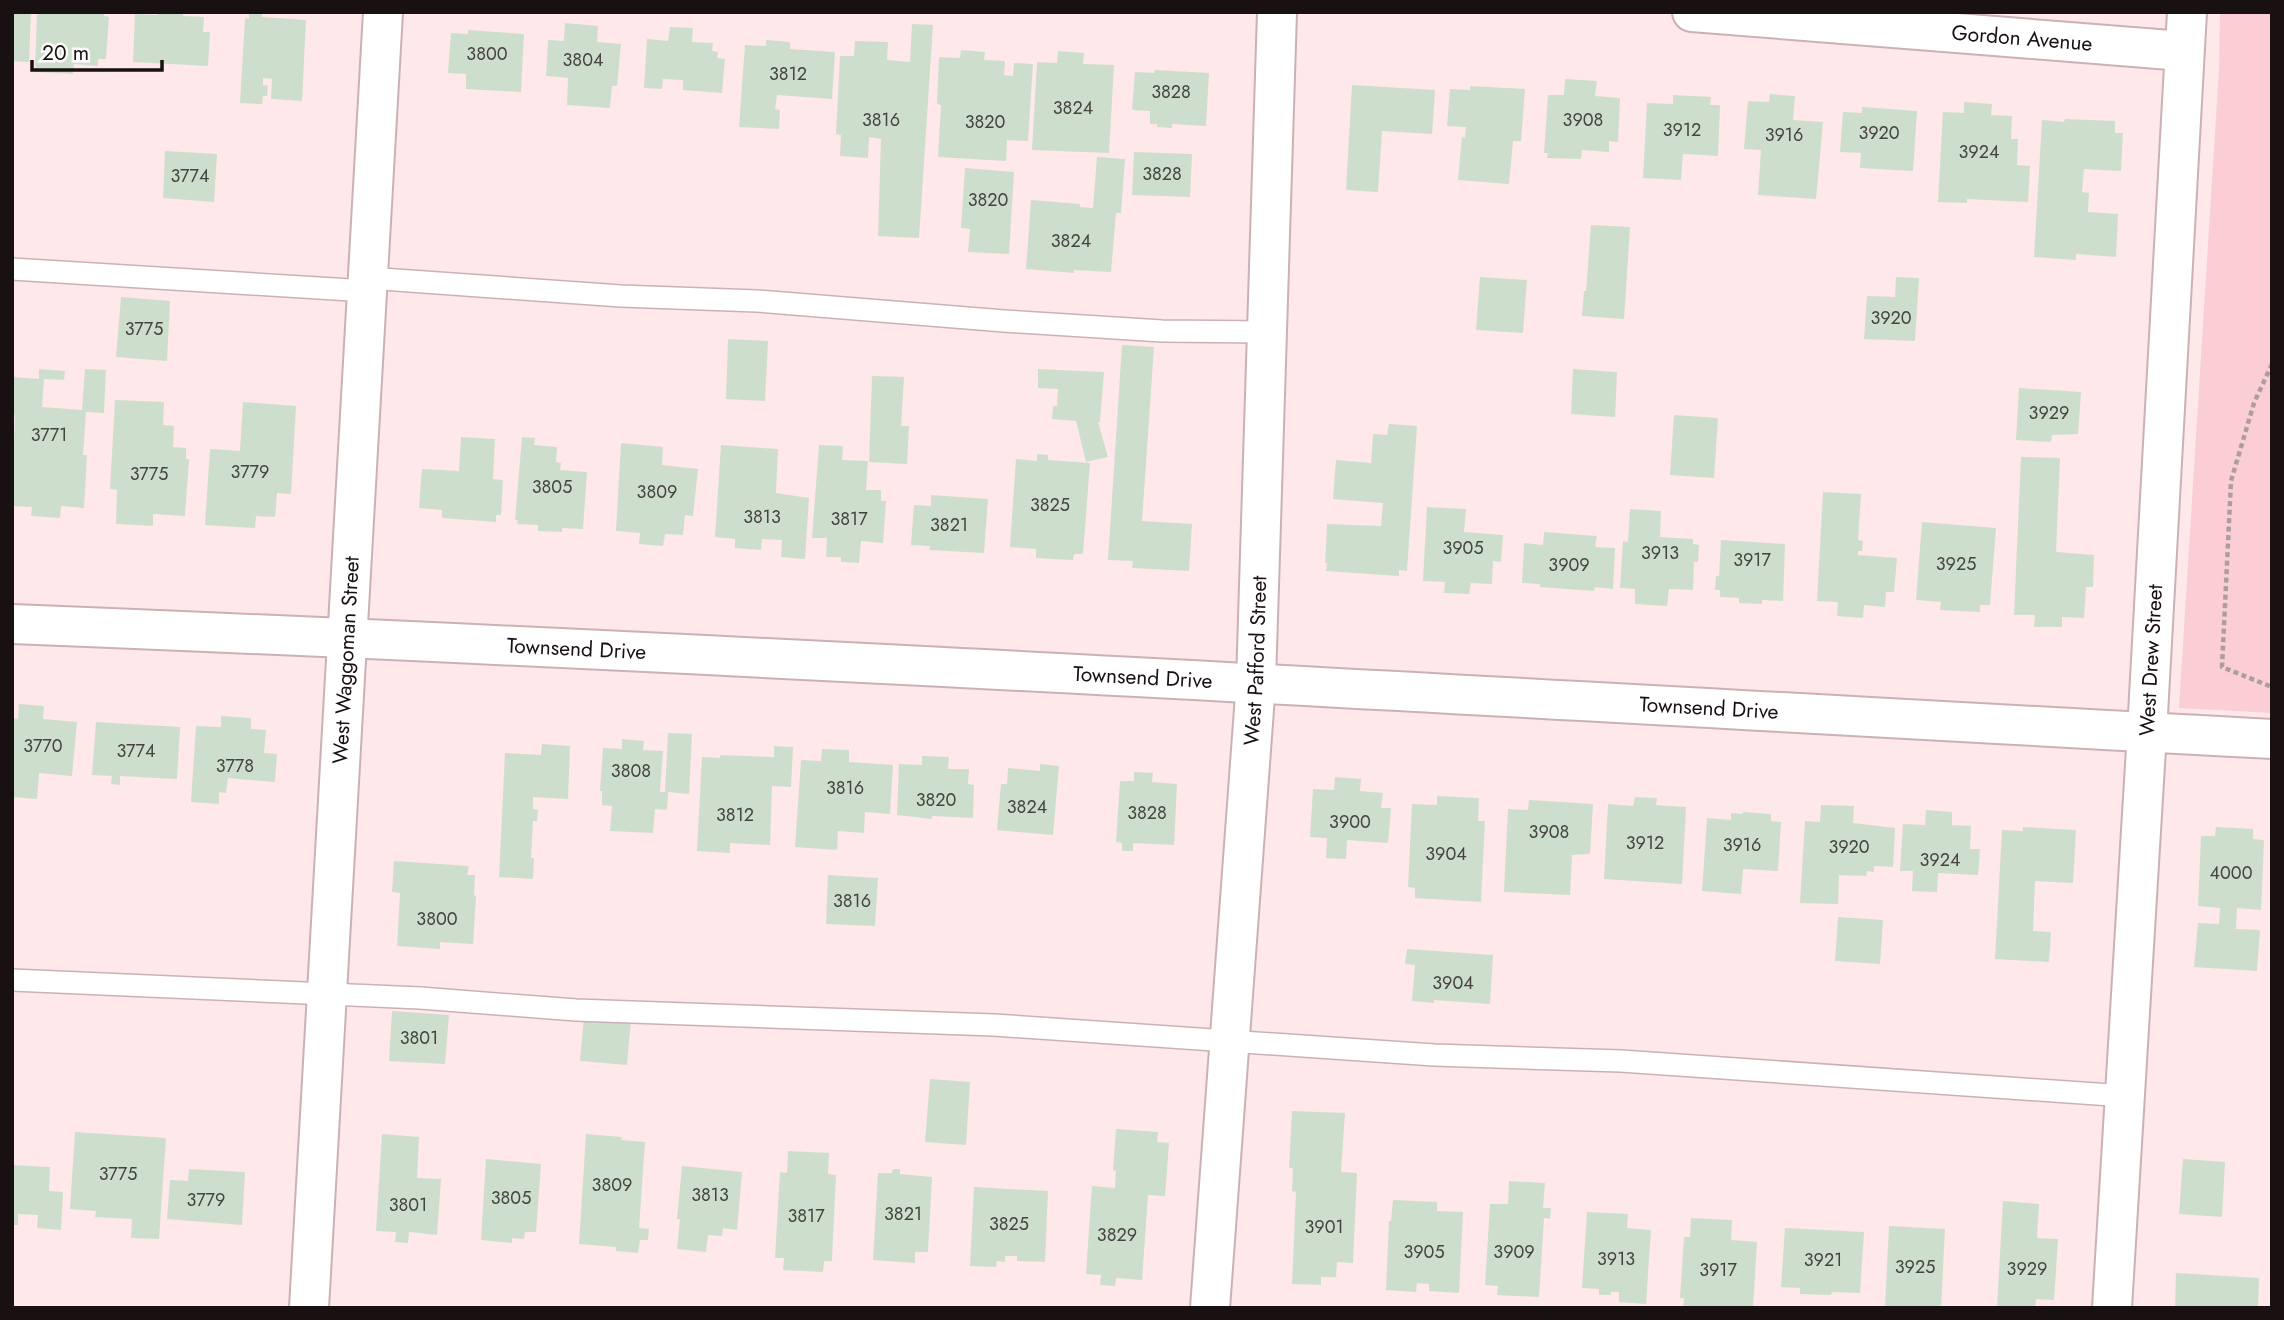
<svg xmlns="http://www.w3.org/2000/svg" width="2284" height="1320" font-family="Jost,sans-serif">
<rect width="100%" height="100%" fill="#fee8ea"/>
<path fill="#faced4" d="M2220,12H2272V713L2179,708L2219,70Z"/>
<path fill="#cedecc" d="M12,12H31L29,62L12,61Z
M104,12V16L109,17L106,59H98V66L74,64L73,74L35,72L37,13Z
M158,12H183V16L204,17L203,32H210L208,66L133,62L135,14L157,15Z
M249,12H262V17L306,20L302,101L271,99L272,79L263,78V85L268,86L267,96H263L262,104L240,103L245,18L249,19Z
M565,23L598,26L597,42L621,44L617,86H612L610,108L567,105L568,78L546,76L548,40L564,41Z
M912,24L933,25L919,238L878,236L881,139L869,137L868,158L840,156L841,135L836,134L840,56H854L855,41L888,42L887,60L910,62Z
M670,27L693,28L692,42L713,43L712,51L718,52L717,58L725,59L722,93L683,90V80L663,79L662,89L644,88L647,39L668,41Z
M468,30L524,34L521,92L466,89V74L448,73L451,33L468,34Z
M766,40L790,42V49L835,52L832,99L777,95L775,109L780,110L779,129L739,127L745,45L766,46Z
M961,50L985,52L984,60L1005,61L1004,75L1013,76L1014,63L1033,64L1028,141L1007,140L1006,161L938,157L941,105L937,104L939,57L960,58Z
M1058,51L1084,53L1083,64L1114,65L1109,153L1032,150L1037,62L1057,63Z
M1155,70L1209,73L1206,126L1172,124V128L1157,127V124H1150V111L1132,110L1135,72L1154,73Z
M1565,79L1597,81L1595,96L1620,98L1618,142L1609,141V152L1582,150L1581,159L1547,158L1548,153H1544L1548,95H1564Z
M1352,85L1435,90L1432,134L1382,131L1378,192L1346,190Z
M1470,86L1525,89L1521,141H1513L1509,184L1458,180L1462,137L1465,138L1466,127L1447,126L1450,89L1470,90Z
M1770,94L1795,96L1793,120L1823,122L1816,199L1758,195L1761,150L1744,149L1748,101L1769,102Z
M1673,95L1711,97L1710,105H1720L1718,156L1683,154L1681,180L1643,178L1647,103L1673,104Z
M1964,102L1992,104L1991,115L2012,116L2011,139H2018L2017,165L2030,166L2028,202L1967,199V203L1938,202L1943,112L1964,113Z
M1862,107L1917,111L1913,171L1860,168L1861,153L1840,152L1843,112L1862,113Z
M2065,119L2115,121V133H2123L2121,171L2084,169L2082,192L2089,193L2088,212L2118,214L2116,257L2076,254V260L2034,257L2042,120L2064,122Z
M165,151L217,154L214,202L163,198Z
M1134,152L1192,154L1190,197L1132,195Z
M1097,157L1125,159L1121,213H1116L1111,272L1074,270V273L1026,269L1031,200L1080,204V207L1093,208Z
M965,168L1014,172L1009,254L968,252L970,229L961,228Z
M1591,225L1630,227L1624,319L1582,316L1584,291H1586Z
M1480,277L1527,280L1523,333L1476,330Z
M1896,277L1919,278L1915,341L1864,339L1867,296L1895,297Z
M121,297L170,301L167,361L116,357Z
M728,339L768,341L765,401L726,399Z
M1122,345L1154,347L1142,521L1192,524L1189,571L1132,568L1133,561L1108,560Z
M39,369L65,371L64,380L44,379L42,407L82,410L85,369L106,370L104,413L86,412L83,455H87L84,508L61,506L60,518L31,516L32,507L12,506L15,415H12V377L39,379Z
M1038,369L1104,372L1100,422H1098L1108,457L1086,462L1076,421L1052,419L1053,406H1057L1058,389L1038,388Z
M1573,369L1617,372L1615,417L1571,414Z
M872,376L904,377L901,426H909L907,464L869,462Z
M2019,388L2081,392L2078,434L2052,435L2051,442L2016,440Z
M115,400L164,402L163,425L174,426L173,447L186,448V459H189L185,516L153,514V526L116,524L117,490L110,489Z
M243,402L296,406L291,494L277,493L275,517L256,516L255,528L205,525L210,449L240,451Z
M1674,415L1718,418L1714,478L1670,475Z
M1389,424L1417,426L1407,571L1399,570V576L1326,571L1327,563H1325L1327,524L1381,526L1383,503L1333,499L1336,460L1371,463L1373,434L1387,435Z
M461,437L495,439L493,479L503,480L501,515H496V522L442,518V510L419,508L422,469L459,471Z
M522,437L535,438L534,445L557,447L556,462L561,463L560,470L587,472L583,529L562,528V532L538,531V525L517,524L518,520H515Z
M621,443L663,447L662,465L698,469L693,516L685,515L683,535L665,534L663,546L639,544L640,533L616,531Z
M721,445L778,449L776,493L809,498L805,559L781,557L782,540L762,539L761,550L735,548V539L715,537Z
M819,445L843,446L842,460L868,461L866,490H881V501H886L883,543L861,541L859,563L841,562V557H826L827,538H812Z
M1037,454L1048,455V460L1090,463L1083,554H1074L1073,560L1036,558V549L1010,547L1016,459L1037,461Z
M2021,457L2060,458L2056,552L2094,555L2093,587H2086L2084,618L2062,617V627H2034L2035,615H2014Z
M1823,492L1861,494L1858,540L1863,541L1862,551H1858V555L1897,558L1894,592H1886L1885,607L1864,605L1863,618L1837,616L1838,602L1817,601Z
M931,495L988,499L984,553L929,550L930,546L911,545L914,505L931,506Z
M1427,507L1466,509L1464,532L1503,535L1501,562L1493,561L1492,584L1471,583L1469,594L1444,593L1445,582L1423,581Z
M1630,509L1661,511L1660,537L1693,539V544L1699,545L1698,562H1694L1693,590L1669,589L1667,606L1635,604V589L1620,588L1623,541L1628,542Z
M1922,522L1996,528L1990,605H1980V612L1940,610L1941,602L1916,600Z
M1544,532L1597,536L1595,547L1615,548L1613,589L1595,587L1594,591L1540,587V584L1522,583L1524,543L1543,545Z
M1721,540L1785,544L1783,601L1762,600V604L1739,603V598L1720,597V590H1715L1716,576H1719Z
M19,704L44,706L43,719L77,722L72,776L39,773L37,799L12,797V718L18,719Z
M221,716L251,718V729L266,730L264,753L277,754L275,782L228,778L226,793L219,792V804L191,802L196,726L221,727Z
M96,722L180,727L177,779L120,776V785L111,784L112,776L92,775Z
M668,733L692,734L689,794L668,792L667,810L655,809L653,833L610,831L612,806L602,805V791H600L603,748L622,749V739L644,741L643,750L663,751L660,792H665Z
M542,744L570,746L568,799L533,797V809L538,810L537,821H533L531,858H534L533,879L499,877L505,753L541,755Z
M774,746L793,747L791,787L772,786L770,845L730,843V853L697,851L702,757L720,758V755L774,757Z
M822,749L849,750V762L893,765L890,814L865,812L864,833L838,831L837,850L795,847L801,760L821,761Z
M922,756L949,757L948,769H969L968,784L974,785L973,818L932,816V819L897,815L899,764L922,765Z
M1040,764L1059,766L1053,835L997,830L1001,784H1007L1008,768L1040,771Z
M1134,772L1153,773L1152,782L1177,784L1174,845L1133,843V851H1122V843L1116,842L1120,781H1134Z
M1335,777L1361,779L1360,791L1383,793L1381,808H1391L1388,843L1347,840L1346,859L1326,858L1327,838L1310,837L1313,789L1334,790Z
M1437,796L1479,798L1478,821H1485L1481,902L1415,898V888L1408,887L1412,804L1437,805Z
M1635,797L1657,798L1656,805L1686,807L1682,884L1604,879L1608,804L1633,806Z
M1529,800L1593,804L1590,854L1572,855L1570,895L1504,892L1508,809L1528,810Z
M1821,805L1854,806L1853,823L1895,828L1893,867L1874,866V872L1867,871L1866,876L1839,875L1838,904L1800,903L1805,821L1820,822Z
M1926,810L1952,812V825L1971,826L1970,849H1980L1978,875L1938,873L1937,892L1912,891L1913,871H1900L1903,824L1925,825Z
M1743,812L1771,814V821L1781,822L1778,871L1743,869L1741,894L1702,891L1707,818L1731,820V813L1743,814Z
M2023,827L2076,830L2073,883L2035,881L2033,931L2051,932L2049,962L1995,959L2002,830L2023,831Z
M2216,827L2253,829V839L2264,840L2261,910L2237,908L2236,929L2260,930L2257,971L2194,967L2198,923L2219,924L2220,908L2198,906L2201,836H2215Z
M394,861L469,866L467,875H475L474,895L476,896L473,944L440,942V949L397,946L400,893L392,892Z
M828,875L878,878L875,926L826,924Z
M1838,917L1883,920L1880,964L1835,961Z
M1407,949L1493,955L1490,1004L1434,1000V1003L1412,1001L1415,965L1405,964Z
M392,1011L449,1015L445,1064L389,1061Z
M584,1016L631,1020L627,1065L580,1061Z
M930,1079L970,1082L966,1145L925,1142Z
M1292,1111L1345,1113L1341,1172L1357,1173L1353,1263L1337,1262L1336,1277H1321V1285L1292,1284L1296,1192L1292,1191L1293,1168H1289Z
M1116,1129L1158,1132L1157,1142L1169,1143L1165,1196L1148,1195L1142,1280L1116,1278L1115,1286L1100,1285L1101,1275L1086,1274L1092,1186L1115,1188L1116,1171L1113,1170Z
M75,1132L166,1138L159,1239L131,1238L132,1219L95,1217L96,1211L70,1209Z
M382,1134L419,1137L417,1178L441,1179L437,1235L409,1232L408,1243L395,1242L396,1232L376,1231Z
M586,1134L622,1137L621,1140L645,1142L639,1228L649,1229L648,1240H640L638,1253L616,1251V1247L579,1244Z
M788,1151L829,1153L828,1174L836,1175L832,1261H824L823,1272L783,1270L784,1258H775L780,1172L787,1173Z
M486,1159L541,1164L536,1232H525L524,1239L512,1238V1243L481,1240Z
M2183,1159L2225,1162L2222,1217L2179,1214Z
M12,1165L50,1167L49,1191L63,1192L61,1230L37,1228L38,1215L18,1214V1225H12Z
M682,1166L742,1172L737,1230L723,1228L722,1236L708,1235L706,1252L677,1249L680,1219H677Z
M189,1169L245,1172L242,1225L167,1219L170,1180L188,1181Z
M893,1169H900V1174L932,1177L928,1252H915V1263L873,1260L878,1173H892Z
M1509,1181L1545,1183L1543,1208H1551L1550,1219L1544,1218L1539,1297L1497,1295L1498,1286L1485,1285L1490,1204H1508Z
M974,1187L1048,1191L1045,1262L1017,1261V1256H1005V1262L997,1261L996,1267L970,1266Z
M1393,1200L1437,1202V1211L1463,1212L1459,1293L1429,1291V1284L1417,1283L1416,1292L1386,1290L1389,1221H1391Z
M2003,1201L2039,1204L2037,1238L2058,1239L2054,1300L2036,1299L2035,1308H1997Z
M1587,1212L1628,1214L1627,1228L1651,1230L1646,1304L1619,1302V1292H1611V1295H1599V1289L1582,1288Z
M1691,1218L1732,1220L1731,1240L1757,1242L1753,1308L1712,1306V1308H1683L1684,1298H1680L1684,1237H1690Z
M1889,1226L1945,1229L1941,1308L1885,1306Z
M1785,1228L1864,1232L1860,1293L1832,1292L1831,1295L1800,1294V1288L1781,1287Z
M2176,1273L2259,1278L2258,1308H2175Z"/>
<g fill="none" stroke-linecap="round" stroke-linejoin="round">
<g stroke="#cbb1b4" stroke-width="24">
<path id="lane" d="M12,269L367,291
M368,278L621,296L757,301L1004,321L1162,331L1266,332
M12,980L420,998L576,1010L994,1025L1434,1055L1621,1061L2125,1096"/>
</g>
<g stroke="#cbb1b4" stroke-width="42">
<g id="street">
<path id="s1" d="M1692,12L2183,51"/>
<path id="s2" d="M12,624C766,654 1519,698 2272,739"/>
<path id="s3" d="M309,1308L383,12"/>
<path id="s4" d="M1210,1308L1256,682L1277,12"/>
<path id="s5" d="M2112,1308L2147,732L2187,12"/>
</g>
</g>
<path stroke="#ae9d9e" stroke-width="4.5" stroke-dasharray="5 3.5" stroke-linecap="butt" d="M2272,364L2254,403L2231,481L2222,667L2272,687"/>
<use href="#lane" stroke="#fff" stroke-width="21"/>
<use href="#street" stroke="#fff" stroke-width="38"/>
</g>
<g text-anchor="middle" stroke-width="7" stroke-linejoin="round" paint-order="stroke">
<g font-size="18" fill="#464440">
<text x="487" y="60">3800</text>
<text x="583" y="66">3804</text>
<text x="788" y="80">3812</text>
<text x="1171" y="98">3828</text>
<text x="1073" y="114">3824</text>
<text x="881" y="126">3816</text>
<text x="1583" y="126">3908</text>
<text x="985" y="128">3820</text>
<text x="1682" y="136">3912</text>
<text x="1879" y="139">3920</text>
<text x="1784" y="141">3916</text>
<text x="1979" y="158">3924</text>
<text x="1162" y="180">3828</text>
<text x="190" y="182">3774</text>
<text x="988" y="206">3820</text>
<text x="1071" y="247">3824</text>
<text x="1891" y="324">3920</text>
<text x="144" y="335">3775</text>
<text x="2049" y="419">3929</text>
<text x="49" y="441">3771</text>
<text x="250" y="478">3779</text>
<text x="149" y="480">3775</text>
<text x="552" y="493">3805</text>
<text x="657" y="498">3809</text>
<text x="1050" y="511">3825</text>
<text x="762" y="523">3813</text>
<text x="849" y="525">3817</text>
<text x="949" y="531">3821</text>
<text x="1463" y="554">3905</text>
<text x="1660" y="559">3913</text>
<text x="1752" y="566">3917</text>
<text x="1956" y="570">3925</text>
<text x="1569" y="571">3909</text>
<text x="43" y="752">3770</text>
<text x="136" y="757">3774</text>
<text x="235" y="772">3778</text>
<text x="631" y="777">3808</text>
<text x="845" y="794">3816</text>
<text x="936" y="806">3820</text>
<text x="1027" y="813">3824</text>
<text x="1147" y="819">3828</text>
<text x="735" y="821">3812</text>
<text x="1350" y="828">3900</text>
<text x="1549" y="838">3908</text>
<text x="1645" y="849">3912</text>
<text x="1742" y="851">3916</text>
<text x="1849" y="853">3920</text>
<text x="1446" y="860">3904</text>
<text x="1940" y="866">3924</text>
<text x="2231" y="879">4000</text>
<text x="852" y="907">3816</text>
<text x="437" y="925">3800</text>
<text x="1453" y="989">3904</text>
<text x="419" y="1044">3801</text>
<text x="118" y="1180">3775</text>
<text x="612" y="1191">3809</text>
<text x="710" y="1201">3813</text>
<text x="511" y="1204">3805</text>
<text x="206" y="1206">3779</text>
<text x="408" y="1211">3801</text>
<text x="903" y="1220">3821</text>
<text x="806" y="1222">3817</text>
<text x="1009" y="1230">3825</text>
<text x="1324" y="1233">3901</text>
<text x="1117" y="1241">3829</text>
<text x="1424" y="1258">3905</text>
<text x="1514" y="1258">3909</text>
<text x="1616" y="1265">3913</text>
<text x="1823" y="1266">3921</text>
<text x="1915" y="1273">3925</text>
<text x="2027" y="1275">3929</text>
<text x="1718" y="1276">3917</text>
</g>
<g font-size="21" fill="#191011" stroke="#fbfbfb">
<text dy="7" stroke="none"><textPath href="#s1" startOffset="331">Gordon Avenue</textPath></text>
<text dy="7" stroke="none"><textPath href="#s2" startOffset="565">Townsend Drive</textPath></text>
<text dy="7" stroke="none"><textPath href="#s3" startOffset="649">West Waggoman Street</textPath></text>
<text dy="7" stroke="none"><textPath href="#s5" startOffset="649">West Drew Street</textPath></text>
<text dy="7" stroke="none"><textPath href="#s4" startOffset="649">West Pafford Street</textPath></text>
<text dy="7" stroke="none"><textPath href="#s2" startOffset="1132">Townsend Drive</textPath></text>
<text dy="7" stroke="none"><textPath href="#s2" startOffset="1699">Townsend Drive</textPath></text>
</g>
</g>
<rect width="2284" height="1320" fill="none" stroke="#191011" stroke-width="28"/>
<path d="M32 60v10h130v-10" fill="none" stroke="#191011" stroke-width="3.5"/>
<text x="42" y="60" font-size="21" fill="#191011" stroke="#fbfbfb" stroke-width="5" paint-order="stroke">20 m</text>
</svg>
